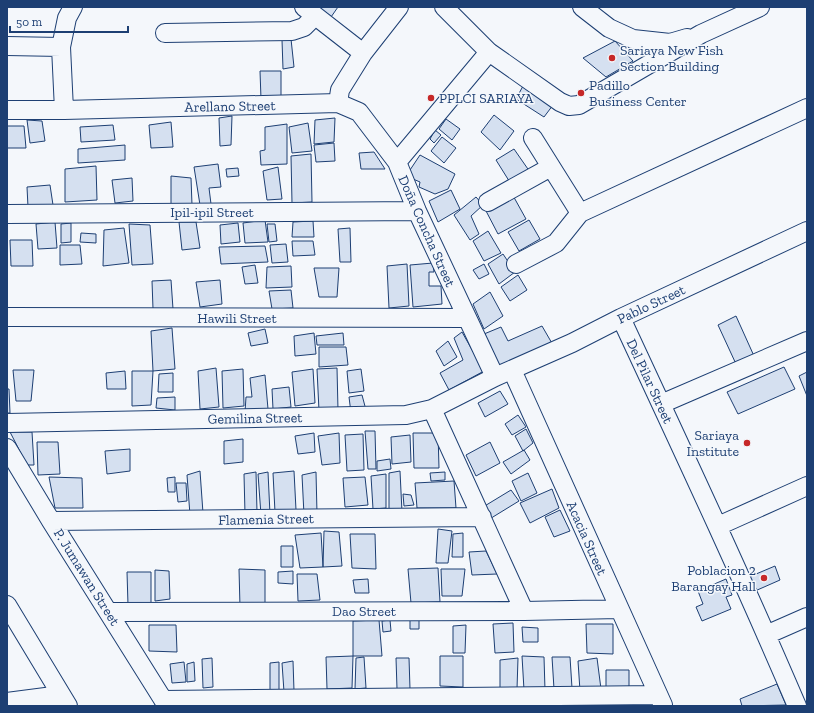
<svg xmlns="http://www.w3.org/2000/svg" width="814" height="713" font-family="'Zilla Slab',serif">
<rect width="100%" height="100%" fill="#f4f7fb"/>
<path fill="#d5e0f0" stroke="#1d3f73" d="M318,7H338L331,17Z
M291,39L294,67L283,69L282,40Z
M615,41L633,61L606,77L583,58Z
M260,71H281V98L261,99Z
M523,86L553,105L544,117L516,99Z
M494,115L514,131L500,150L481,132Z
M232,116L231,145L220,146L219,118Z
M335,118L334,142L314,144L315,120Z
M446,119L460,129L452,140L439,129Z
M27,120L42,121L45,141L30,143Z
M171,122L173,147L151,148L149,125Z
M308,123L312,151L292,153L289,127Z
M287,124V164L261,165L260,151L265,150V127Z
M113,125L115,140L81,142L80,127Z
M7,126H24L26,148H7Z
M435,130L441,135L434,143L430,139Z
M442,137L456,148L444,163L431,151Z
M334,143L335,161L316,162L314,145Z
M125,145V160L78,163V149Z
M514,149L530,172L511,184L496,160Z
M374,152L385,169H361L359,153Z
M311,154L312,202L292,203L291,156Z
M420,155L455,174L448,189L435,194L419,187L420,182L406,176Z
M218,164L221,187L209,188L211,204L200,205L194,167Z
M96,166L97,200L65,202V169Z
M278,167L282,199L267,200L263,171Z
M238,168L239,176L227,177L226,169Z
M171,176L191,178L192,205L171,206Z
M132,178L133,201L115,203L112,180Z
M50,185L53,205L28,207L27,187Z
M451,190L460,209L438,222L429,201Z
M511,192L526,219L498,234L485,209Z
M476,197L483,205L471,216L479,234L470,240L454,215Z
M265,220L268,242L245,243L243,223Z
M529,220L540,239L519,251L508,232Z
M313,221L314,237H292L293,222Z
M55,222L57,248L38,249L36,224Z
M179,222H196L200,248L182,250Z
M71,223V242L61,243V224Z
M238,223L240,242L221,244L220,225Z
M129,224L150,225L153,264L132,265Z
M267,224H275L277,241L269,242Z
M124,228L129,263L103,266L104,230Z
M350,228L351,262H340L338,229Z
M488,231L501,253L484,261L473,241Z
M81,233L96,234V243L80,242Z
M10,240H32L33,266H11Z
M292,241H313L315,255L293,256Z
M286,244L288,262L272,263L270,245Z
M60,245H80L82,264L60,265Z
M265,246L268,262L221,264L219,247Z
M503,254L515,272L499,284L488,264Z
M433,263L434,272H429V286H441L442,304L413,307L410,265Z
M407,264L409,306L389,308L387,266Z
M484,264L489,274L479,279L473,270Z
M255,265L258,283L245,284L242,267Z
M291,266L292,287L266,288L267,267Z
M314,268H339L337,297H319Z
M518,275L527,290L510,301L501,287Z
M171,280L173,309H153L152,281Z
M220,280L222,304L200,307L196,282Z
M291,290L293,308L272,309L269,291Z
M490,292L503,316L484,329L473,304Z
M736,316L754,356L736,364L718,325Z
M542,326L553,345L499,368L484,334L501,327L508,341Z
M172,328L175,369L153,371L151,331Z
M265,329L268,343L251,346L248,333Z
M462,332L484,371L449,390L440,373L463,360L454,338Z
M314,333L316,354L295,356L294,336Z
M343,333L344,345H317L316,336Z
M448,341L457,357L444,366L436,351Z
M319,347H346L348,365L319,367Z
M784,367L795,389L738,414L727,392Z
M216,368L219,407L200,409L198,371Z
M337,368L338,410L319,411L317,369Z
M243,369L244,406L223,408L222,371Z
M313,369L315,403L295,406L292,372Z
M361,369L364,391L349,393L347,371Z
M13,370H34L31,401H16Z
M125,371L126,389H107L106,373Z
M132,371H153L151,405L132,406Z
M807,372V396L799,376Z
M173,373V392H158L159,374Z
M265,375L268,409L245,412L246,397H252L250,378Z
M289,387L291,407L273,409L272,389Z
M7,389H9L10,413H7Z
M500,391L508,404L485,417L478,403Z
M362,395L366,410L351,413L349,397Z
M175,397V410L156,408L157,398Z
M518,415L526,427L512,435L505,424Z
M526,429L533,443L523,451L515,436Z
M365,431H375L376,469H368Z
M10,432H32L34,465H27Z
M314,433L315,452L298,454L295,436Z
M339,433L340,463L322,465L318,436Z
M413,433H438L439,468H414Z
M363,434L364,470L347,471L345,435Z
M410,435L411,462L392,464L391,437Z
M243,439V462L224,464V441Z
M37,442H58L60,474L38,475Z
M490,442L500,463L476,476L466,455Z
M130,449V471L107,474L105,451Z
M524,450L530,460L511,474L503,462Z
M390,459L391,469L377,471V461Z
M200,471L203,513L190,515L187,475Z
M294,471L296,510L275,512L273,473Z
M400,471L402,512L389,513V473Z
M256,472L257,512L245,514L244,474Z
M268,472L270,514L261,515L258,474Z
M316,472L317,513L304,515L302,475Z
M445,472V480L431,481L430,473Z
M528,473L537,493L521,501L512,481Z
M386,474V508L373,509L371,476Z
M49,477L82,478L83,508H55Z
M175,477V492H168L167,478Z
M365,477L368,505L345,507L343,478Z
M454,481L456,508H417L415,483Z
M176,483H186L187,501L178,502Z
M552,489L559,508L530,523L520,503Z
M511,490L519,501L488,520L483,507Z
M403,494L411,495L414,505L404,506Z
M560,510L570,531L554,537L545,517Z
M438,529L452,531L448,563H436Z
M324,531L339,532L342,566L323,567Z
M321,533L323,567L300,568L295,535Z
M463,533V557H452L453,534Z
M350,534H375L376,569L352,568Z
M281,546H293V567H281Z
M486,551L497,574L472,575L469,552Z
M775,566L780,580L755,591L749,577Z
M438,568L440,602L411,603L408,569Z
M239,569L265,570V607H240Z
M441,569H465L462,596H442Z
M155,570L169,571L170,599L155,601Z
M293,571V584L278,583V572Z
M127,572H151V606L128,605Z
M297,574H317L320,600L298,601Z
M368,579L369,593H355L353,580Z
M726,579L732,595L726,597L731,609L702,621L696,607L703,604L698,591Z
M410,619L419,620V629H410Z
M379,620L382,656H353V621Z
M390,620L391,631L383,632L382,621Z
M513,623L514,652L495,653L493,624Z
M586,624H613V654L587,653Z
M149,625H176L177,652L149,651Z
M466,625L465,653H453V626Z
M522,627L538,628V642H523Z
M353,656L352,688L327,689L326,657Z
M440,656H463V687L440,686Z
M522,656L544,657L545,690H524Z
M364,657L366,688L355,689L356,658Z
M552,657H570L572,688L554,689Z
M212,658L213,687L203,688L202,659Z
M396,658H409L410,689H397Z
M518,658L517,689H500V660Z
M597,658L601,689L580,691L578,661Z
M293,661L294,691L284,692L282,663Z
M184,662L186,682L172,683L170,664Z
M194,662L195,681L187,682V664Z
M279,662V694L270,693V663Z
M606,670H629V691L606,692Z
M777,684L786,705L742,706L740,699Z"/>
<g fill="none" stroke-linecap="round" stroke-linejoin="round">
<g stroke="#1d3f73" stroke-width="20">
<path id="minor" d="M304,7L363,53
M444,7L489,52L560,102L569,106L579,105L701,34L760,7
M582,7L609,28L633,39L670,43L687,38
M165,33L292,31L304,27L315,16
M7,46L61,47
M338,103L340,90L363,53L399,7
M7,110H64L338,103L359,112L397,162L417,211L495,377
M64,110L61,47L67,18L73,7
M533,138L580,213L807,108
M397,162L489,52
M488,202L551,167
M7,214L417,211
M516,264L556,243L580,213
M7,317L467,318
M621,318C681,447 741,575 797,706
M512,370L663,705
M661,404L807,341
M432,409L524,611
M7,423L406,415L432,409L495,377L572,343L621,318L807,231
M7,448L51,521L167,706
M51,521L482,517
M718,526L807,486
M7,605L68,706
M108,612L524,611L619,609
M766,635L807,617
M163,700L658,695
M7,702L61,695"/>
</g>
<use href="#minor" stroke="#f4f7fb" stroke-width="18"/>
</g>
<g fill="#c62828" stroke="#f4f7fb" stroke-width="1.5">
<circle cx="612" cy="58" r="4"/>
<circle cx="581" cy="93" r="4"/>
<circle cx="431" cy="98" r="4"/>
<circle cx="747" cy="443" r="4"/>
<circle cx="764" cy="578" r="4"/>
</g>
<g text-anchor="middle" stroke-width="3" stroke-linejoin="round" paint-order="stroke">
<g font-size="14" fill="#1d3f73" stroke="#f4f7fb" text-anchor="start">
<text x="620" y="55">Sariaya New Fish<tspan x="620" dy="16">Section Building</tspan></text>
<text x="589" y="90">Padillo<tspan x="589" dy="16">Business Center</tspan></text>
<text x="439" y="103">PPLCI SARIAYA</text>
<text x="739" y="440" text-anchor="end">Sariaya<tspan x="739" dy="16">Institute</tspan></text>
<text x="756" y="575" text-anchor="end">Poblacion 2<tspan x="756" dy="16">Barangay Hall</tspan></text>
</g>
<g font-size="14" fill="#1d3f73" stroke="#f4f7fb">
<text transform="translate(230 106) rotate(-1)" y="5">Arellano Street</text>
<text x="212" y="217">Ipil-ipil Street</text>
<text transform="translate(427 231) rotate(66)" y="5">Doña Concha Street</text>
<text transform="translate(651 304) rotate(-25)" y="5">Pablo Street</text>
<text x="237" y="323">Hawili Street</text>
<text transform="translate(650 381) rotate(65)" y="5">Del Pilar Street</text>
<text transform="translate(255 418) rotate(-1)" y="5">Gemilina Street</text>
<text transform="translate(266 519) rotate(-1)" y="5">Flamenia Street</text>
<text transform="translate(587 538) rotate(66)" y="5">Acacia Street</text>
<text transform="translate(87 577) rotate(58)" y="5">P. Jumawan Street</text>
<text x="364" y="616">Dao Street</text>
</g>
</g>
<rect width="814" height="713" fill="none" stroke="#1d3f73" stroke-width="16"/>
<path d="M10 26v6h118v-6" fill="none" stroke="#1d3f73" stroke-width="2"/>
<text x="16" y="26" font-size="12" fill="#1d3f73" stroke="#f4f7fb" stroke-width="3" paint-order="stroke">50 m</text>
</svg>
